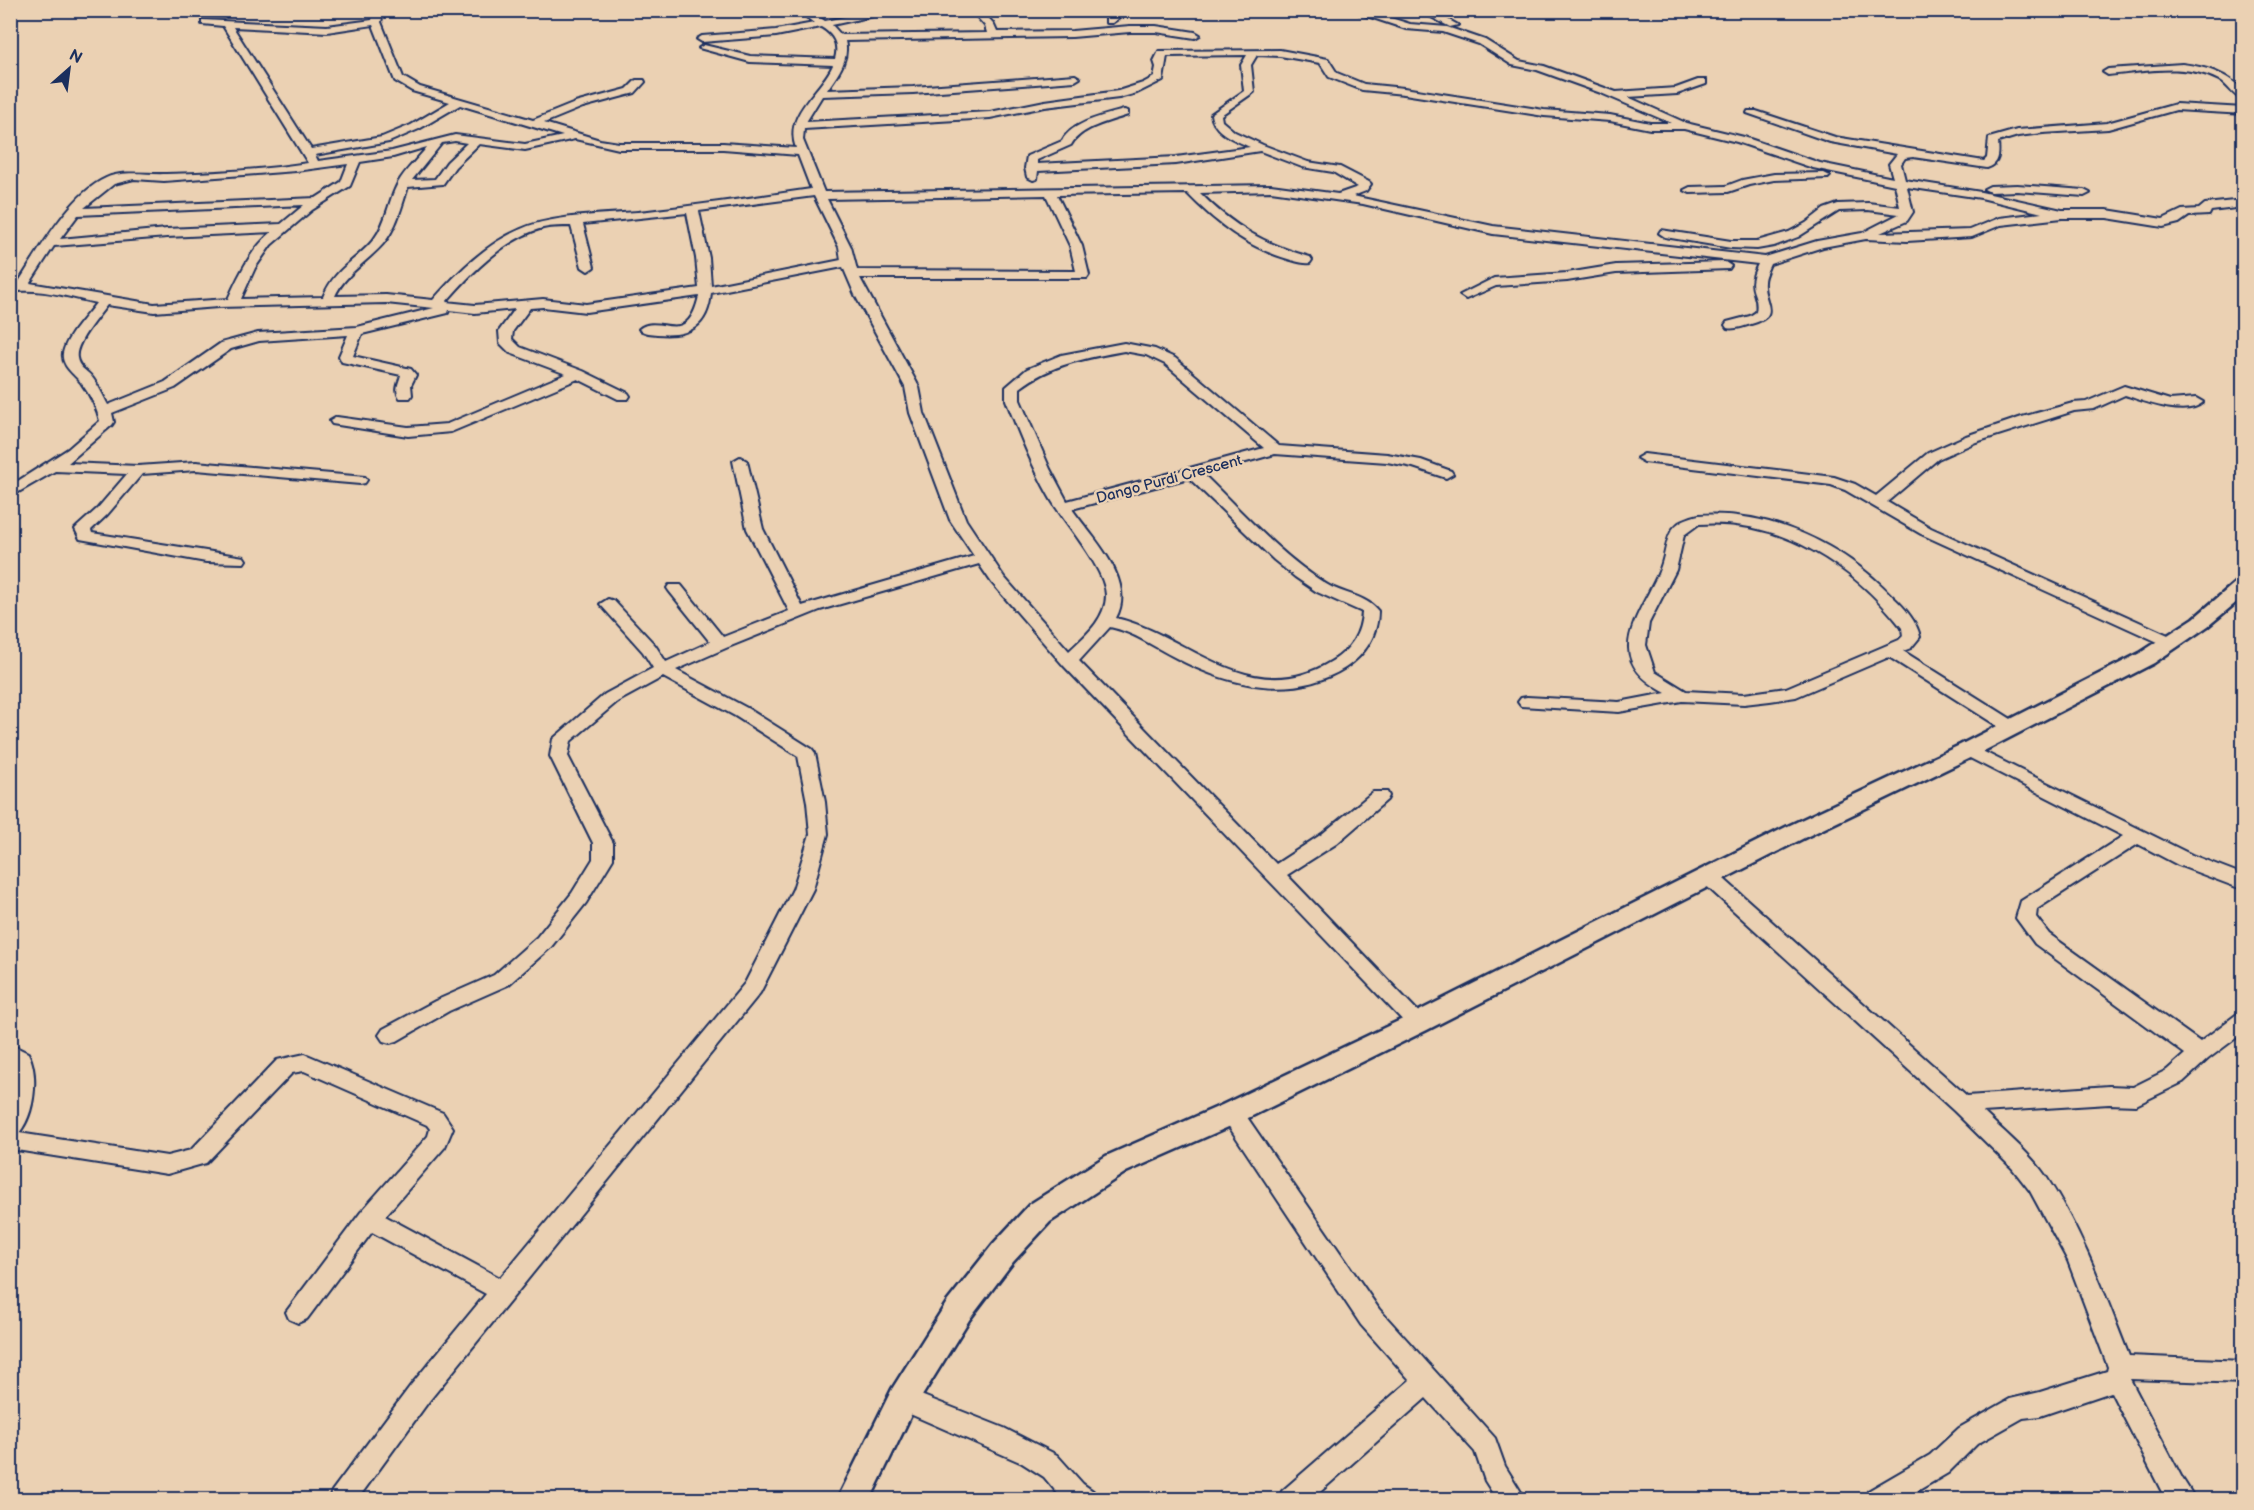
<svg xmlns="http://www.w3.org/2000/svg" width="2254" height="1510" font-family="'Balsamiq Sans',sans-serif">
<rect width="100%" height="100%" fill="#ebd1b3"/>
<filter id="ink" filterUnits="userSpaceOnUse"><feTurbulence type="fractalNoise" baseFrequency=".0167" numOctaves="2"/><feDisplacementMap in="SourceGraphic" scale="12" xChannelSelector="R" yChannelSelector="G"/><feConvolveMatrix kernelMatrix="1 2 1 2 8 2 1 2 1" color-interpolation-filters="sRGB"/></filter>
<g filter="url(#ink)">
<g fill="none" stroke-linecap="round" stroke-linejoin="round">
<g stroke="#1b2f5e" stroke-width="4">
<path id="minor" d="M374,10H384L381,22L403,77L420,87L533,120L575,103L627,89L636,80H644L645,82L635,93L583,107L544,123L600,140L619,143H723L796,148C783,114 821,92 833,65L750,62L699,48L704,45L750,56L835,59C839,44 834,35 821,27L776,36L702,42L697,39L702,36L776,30L814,23L797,10H808L825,21L879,10H901L832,25L841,35L987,33L985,26L971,10H981L993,23L997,32L1072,31L1130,26H1156L1195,32L1200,35L1195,38L1156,32H1130L1072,37L845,41C850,60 837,75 827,90L913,87L1075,75L1080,78L1075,81L913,93L822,96L806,122L990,112L1045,101L1118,91L1143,83L1154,77L1156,67L1154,61L1159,51L1280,50L1328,59L1337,73L1364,84L1404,88L1544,110L1610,115L1650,123H1671L1601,93L1537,70L1512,65L1479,44L1443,32L1406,29L1349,10H1365L1410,24L1447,27L1485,40L1519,61L1544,66L1616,92L1676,88L1698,80H1706V84L1677,94L1628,97L1686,123L1744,137L1820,163L1893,178L1889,164L1897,154L1830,142L1747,113L1748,111H1756L1835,137L1984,161L1987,158L1989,138L2017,130L2107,123L2176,104L2244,108V114L2176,110L2108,129L2043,133L2018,136L1998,142C1999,153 2000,164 1987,168L1913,157L1905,158L1901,164L1905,180L1981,192L2062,210H2107L2163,219L2182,210L2199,209L2205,204L2244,200V207L2211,211L2209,215L2189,216L2179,223L2163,227L2107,218H2062L2001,225L1972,237L1907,241L1866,239L1823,247L1770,264C1768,269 1764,276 1764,282C1762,301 1783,316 1751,324C1743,326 1735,330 1727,328L1725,325L1727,322L1750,316L1756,312C1760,291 1744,292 1758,264L1493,234L1363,204L1271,191L1200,193C1232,226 1266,245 1310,257L1312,260L1310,263C1303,264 1295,261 1288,259C1247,247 1216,223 1187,193L1057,195L1082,246L1089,275L1087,278H860L919,387L924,413L966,520L1004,577L1069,651C1085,636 1106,619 1106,595C1105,567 1063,522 1049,496C1032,466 1019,433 1006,400V387L1027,369L1061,355L1124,343L1155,349L1175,358L1279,446L1387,454L1421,460L1451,471L1453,474L1446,478L1413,467L1387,462L1275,454L1203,474C1242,512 1280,555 1326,584C1342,594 1366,595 1378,611C1378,635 1365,655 1345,668C1292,701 1229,686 1176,658C1154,647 1134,632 1110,627L1079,661L1276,864L1322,834L1373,792H1387L1389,796L1387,800L1336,844L1287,875L1429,1023L1425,1029L1418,1031L1411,1029L1063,665L992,583L979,564L820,610L726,648L676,670L747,708L812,749L815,753L825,802L828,834L813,889L760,993L429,1401L357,1500H328L332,1491L411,1385L486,1294L372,1232L307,1319L298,1323L289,1319L286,1312L361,1212L428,1136L430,1129L427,1125L304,1071L292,1073L206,1163L167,1174L10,1149V1096L14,1081L10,1065V1044L28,1053C39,1074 35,1114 19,1133L167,1156L191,1150L277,1060L305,1054L443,1113L453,1128L445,1147L385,1216L500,1278L745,983L793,889L810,834L807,802L798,756L735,716L663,677L617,702L571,741L568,756L613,843V859L586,903L551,947L508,985L449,1011L397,1041L390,1043L383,1041L379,1035L383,1029L435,1001L494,975L537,937L572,893L593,859V843L550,756L553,739L605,694L653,668L643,652L600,604L608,599L614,601L655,645L666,662L710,642L669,591L667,588L669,585H681L723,637L789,611L747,529L733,461L740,457L747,461L763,529L802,606L974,556L950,520L910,413L905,387L855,295L843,267L711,293C708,327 689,337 657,334C650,333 645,334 639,329C659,312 687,350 699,296L586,312L543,307L530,308L513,331L512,339L520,347L583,371L628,393L630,396L628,399H618L578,379L451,432L408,436L332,424L330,421L337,417L408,427L447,424L566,374L510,353L500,343L499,331L515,309L475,313L449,310L448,313L362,334L353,356L411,369L416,375L411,385L412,395L410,398H400C394,390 399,383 401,375L342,362L339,356L348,335L259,341L231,349L175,388L112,413L114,422L112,425L68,463L138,466L196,462L365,477L367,480L365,483L360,484L196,470L142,474L107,515L91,530L92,533L244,557L246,560L244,563L206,562L80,539L75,529L78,526L97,509L127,474L55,471L10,497V486L68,449L100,421C97,408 90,395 82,384C76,375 61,367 63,353C67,335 85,318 96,303C69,297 38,287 10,292V284L18,283C39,251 70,194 106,178C125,170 146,175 166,174C212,173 262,170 308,163L223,26L202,24V20L327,26L372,20ZM373,25L395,81L412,91L450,102L411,125L382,137L311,149L233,27L327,32ZM1247,55L1241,65L1244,91L1211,114C1213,133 1235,140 1250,147L1176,157L1037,164V160L1071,145C1081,127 1108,122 1128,115V111L1124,110C1106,115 1071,122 1062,141L1027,156L1025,168L1027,177L1033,180L1037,179L1038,171L1176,164L1260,151L1302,167L1333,172L1358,187L1338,194L1271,185L824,192L803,140L804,129L990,118L1045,107L1119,98L1137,93L1163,80L1167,56ZM1257,55L1280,56L1320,63L1329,77L1362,90L1404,94L1544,116L1610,121L1650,129H1684L1737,142L1813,168L1895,185L1900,207L1868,203L1838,204L1824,209L1806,223L1789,232L1757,241H1731L1661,230L1659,233L1665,237L1731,248L1757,249L1774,246L1798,237L1839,211L1868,210L1899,214L1862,233L1817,241L1765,257L1493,226L1353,196L1366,191L1371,184L1369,182L1340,167L1308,162L1263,145L1235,132L1222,121L1221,115L1254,92L1251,65ZM460,105L563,136L525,144L455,135L392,151L318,161L315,155L389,142L419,129ZM575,139L619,149H723L798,155L811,189C757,197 702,205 648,211C611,215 554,214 521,229C486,244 458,272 433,300L386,295L335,296C346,273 366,263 383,244C396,229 402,206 408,187L443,184L455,167L479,144L525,150ZM455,141L467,143L447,162L435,179L412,180L442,143ZM427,147C418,159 405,170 398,183C388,201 387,222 374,239C356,262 336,266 323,297L241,299L255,268L271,245L312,210L350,186L360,162L393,157ZM348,164L341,182L316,198L84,208L114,184L134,179L164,181L296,171ZM1907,187L1981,198L2042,213L1999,218L1970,230L1880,233L1907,221L1913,212ZM1046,195L1070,246L1076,271L857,270L851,247L827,199ZM814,196L839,247L841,260L711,286L709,258L699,211ZM304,205L281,224L167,229L60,239L78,215ZM687,213L696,258L699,288L586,304L543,299L475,305L446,302C471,273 505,238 543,228C552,226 562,226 571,226L582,267L588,271L594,267L583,224ZM272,232C251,249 239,275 228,299L154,304L30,283L54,246L167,237ZM386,303L434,308L357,327L258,333L221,343L165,382L108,405C103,396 98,384 91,376C86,370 78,367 77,358C74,344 99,316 107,305L154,312L218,307ZM1124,351L1146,355L1165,364L1264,448L1067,501L1050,469L1020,400V388C1051,364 1086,358 1124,351ZM1189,478L1274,560L1295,577L1317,592L1362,612C1361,634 1350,650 1332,661C1250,712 1189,635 1116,618C1137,580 1092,538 1072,509Z
M1111,10H1121L1122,16L1112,23H1106V19L1112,15Z
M1418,10H1431L1458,25L1450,27Z
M2182,64C2207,67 2226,73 2244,91V101C2234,97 2228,85 2219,80C2186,62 2143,72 2108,75L2103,72L2108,69Z
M1824,173L1830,176L1828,178L1774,180L1749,185L1728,192L1690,193L1684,190L1690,187L1726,186L1742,180L1774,174Z
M2017,185L2084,190L2090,193L2084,196L2017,191L1990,192L1984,189L1990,186Z
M1725,262L1731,266L1729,269L1616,273L1567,281L1496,286L1466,299L1460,295L1494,278L1567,273L1616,265Z
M2124,386L2170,400L2196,398L2203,402C2187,418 2143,401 2125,395L2094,409L2074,411L1976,442L1938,459L1887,502L1931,528L2177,639L2179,643L2177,647L2171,648L1921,534L1845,490L1831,485L1644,462L1637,458L1644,454L1834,477L1855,484L1876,496L1928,453L1966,436L2022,417L2073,403L2086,402Z
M1699,515C1771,510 1844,545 1892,596C1904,607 1917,621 1920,637L1911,648L1903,651L2019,724L2022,728L2019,732H2007L1889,657L1796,697L1770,701L1744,704L1682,701L1619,712L1521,706L1518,702L1521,698L1527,697L1619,702L1666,693C1601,659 1637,620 1658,574C1671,546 1660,523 1699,515ZM1699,524C1781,518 1854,566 1902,628L1903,636L1899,640L1786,688L1744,694L1686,691L1655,672L1646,645L1649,623L1676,570L1684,535Z
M1968,744L2192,855L2244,875V890L2178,865L2138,844L2037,909L2036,917L2049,934L2200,1042L2237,1014L2244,1012V1032L2208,1059L2183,1082L2136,1105L2109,1104L1983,1112C2005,1133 2030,1153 2047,1178C2083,1233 2105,1295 2129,1356L2244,1361V1383L2130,1379L2182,1478L2196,1500H2166L2111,1392L2040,1416L2023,1418L1977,1444L1948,1473L1902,1500H1864L1868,1491L1930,1455L1959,1428L2010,1399L2040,1392L2107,1371L2108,1367L2068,1261L2030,1191L2012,1168L1954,1111L1701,881L1698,876L1701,871L1708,869L1715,871L1967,1096L2109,1086L2133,1087L2167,1070L2185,1054L2035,944L2016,918L2021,901L2123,836L1962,754L1959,750L1962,746Z
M1232,1104L1240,1107L1379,1309L1495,1438L1505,1466L1526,1500H1497L1485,1481L1475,1452L1426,1398L1311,1500H1278L1282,1491L1410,1380L1361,1325L1224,1119L1221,1113L1224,1107Z
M903,1388L1004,1428L1057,1455L1083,1484L1093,1491L1097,1500H1063L1044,1477L1022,1463L894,1407L890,1399L894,1391Z"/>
</g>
<g stroke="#1b2f5e" stroke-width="5">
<path id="tertiary" d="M2244,579V596L2208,626L2154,663L1976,755L1804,838L1427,1030L1242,1121L1126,1172L1050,1222L1013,1262L969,1320L914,1409L870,1500H837L892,1389L947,1302L993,1244L1030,1204L1106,1156L1222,1105L1409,1016L1788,826L1960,745L2140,653L2194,618L2237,581Z"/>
</g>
<use href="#minor" fill="#ebd1b3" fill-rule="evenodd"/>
<use href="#tertiary" fill="#ebd1b3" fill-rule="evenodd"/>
</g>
</g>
<g text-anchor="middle" stroke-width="5" stroke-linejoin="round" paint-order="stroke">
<g font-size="15" fill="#1b2f5e" stroke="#ebd1b3">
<text transform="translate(1169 479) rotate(-15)" y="5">Dango Purdi Crescent</text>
</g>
</g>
<rect width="2254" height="1510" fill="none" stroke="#ebd1b3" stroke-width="36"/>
<rect x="18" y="18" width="2218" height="1474" fill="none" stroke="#1b2f5e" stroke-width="2" filter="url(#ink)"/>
<g transform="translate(69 69) rotate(28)" stroke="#ebd1b3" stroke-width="4.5" paint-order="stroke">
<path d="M0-4.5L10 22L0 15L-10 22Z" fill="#1b2f5e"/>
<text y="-9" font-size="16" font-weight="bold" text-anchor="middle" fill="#1b2f5e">N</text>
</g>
</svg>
